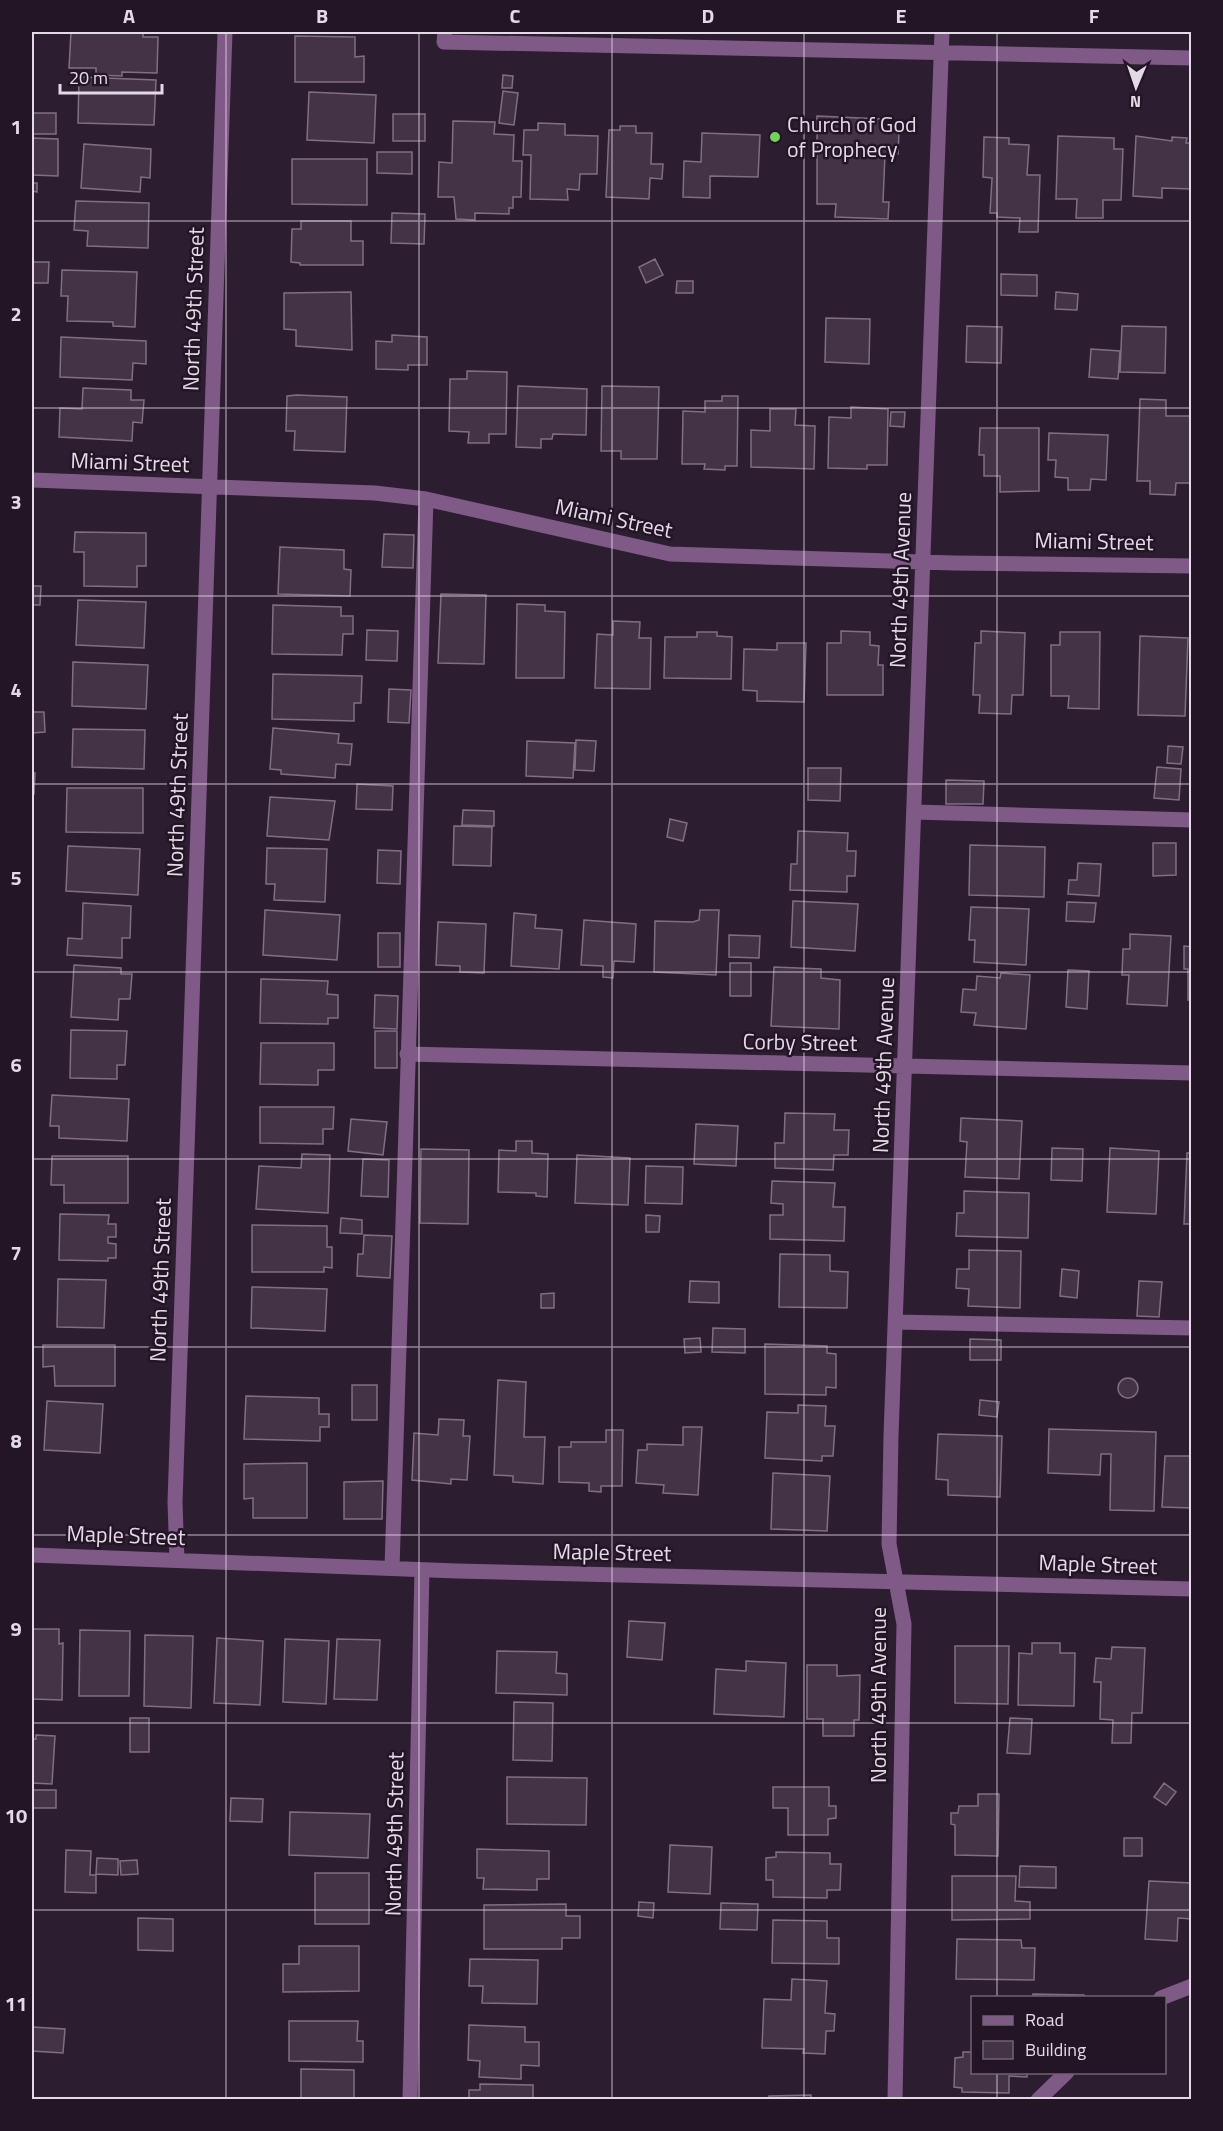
<svg xmlns="http://www.w3.org/2000/svg" width="1223" height="2131" font-family="'Titillium Web',sans-serif">
<rect width="100%" height="100%" fill="#2d1d30"/>
<path fill="#443347" stroke="#816e85" stroke-width="1.5" d="M71,32H143V37H158L157,73L122,72V76L96,75V68H69Z
M295,36L355,37V57L364,56V82H295Z
M503,75L513,76L512,88H502Z
M79,77L156,80L154,125L78,123Z
M503,91L518,93L514,125L499,123Z
M309,92L376,95L374,143L307,140Z
M32,113H56V134H32Z
M393,114H425V141H393Z
M817,116L882,119V131L899,132L898,154H885L883,202H889L888,219L835,217L836,204H817Z
M453,121L495,122L494,134L514,135L513,161H522L521,197H513V208H509V214L475,213V220L456,219L454,197H438L439,162L452,163Z
M538,123L565,124V135L598,136L597,174H580L579,190L567,189L568,200L530,199L531,155H523L524,130H538Z
M620,126H636V133H652L651,164H663L662,179L650,178L649,199L606,197L609,130H620Z
M702,133L760,135L758,177L710,176V198L683,197L684,161L701,162Z
M1058,136L1114,138V149H1123L1121,200H1103V218H1076L1077,199H1056Z
M1136,136L1172,141V137L1187,138L1186,143H1192V189L1162,188V198L1133,196Z
M984,137L1009,138V144L1029,145L1027,175H1040L1038,232H1019L1020,218L997,217V213H990L992,178L983,177Z
M32,138L58,139V176L32,175Z
M84,144L151,149L150,178L141,177L140,192L81,188Z
M377,152H412V174L377,173Z
M292,159H367V205L292,204Z
M32,183H37V192L32,191Z
M76,201L149,203L148,248L87,246L88,231L74,230Z
M392,213L425,214L424,244L391,243Z
M301,221H351V241H363V265H300V263L291,262L292,229H301Z
M655,259L663,275L646,283L639,267Z
M32,262H49L48,283H32Z
M62,270L137,272L135,327L113,326V322L67,321L68,296H61Z
M1001,274L1037,275V296L1001,295Z
M677,281H693V293H676Z
M351,292L352,350L296,346V330L284,329V293Z
M1056,292L1078,294L1077,310L1055,309Z
M826,318L870,319L869,364L825,362Z
M967,326L1002,327L1001,363L966,362Z
M1122,326L1166,327L1165,373L1120,372Z
M392,335L427,337V365H408V370L376,369V341L392,342Z
M61,337L146,341V364L133,363L132,380L60,377Z
M1091,349L1120,351L1118,379L1089,377Z
M467,371L507,372L506,434H489V443H468L469,432L449,431L450,379H467Z
M518,386L587,389L586,435L553,434L552,439H541V448L516,447Z
M602,386L659,387L657,459H621V451H601Z
M83,388L131,390V400H144L142,423L133,422L132,441L59,437L60,408L82,409Z
M297,395L347,397L345,452L294,450L295,431H286L287,396Z
M722,396H738L737,466H725V470L704,469L705,464H682L683,411L705,412V401H722Z
M1140,399L1166,400V416H1192V483H1176L1175,495L1150,494V481H1137Z
M851,407L888,409L887,465H867V469L828,468L829,417L851,418Z
M770,409H796L795,425L815,426L814,469L751,467V430L770,431Z
M891,412H905L904,427L890,426Z
M980,428H1039V491L1000,492V476H984V455H979Z
M1049,433L1108,435L1106,480L1091,479L1090,490H1068V478L1055,477L1056,460H1048Z
M75,532L146,533V566H137V587L84,586V552H74Z
M384,534L414,535L413,568L382,567Z
M280,547L344,550V569L351,570L350,596L278,594Z
M32,586H41L40,605H32Z
M441,594L486,595L484,664L438,663Z
M78,600L146,602L144,648L76,645Z
M517,604L545,605V611L565,612L564,678H516Z
M273,605L341,607V616H353V634H343L342,655L272,654Z
M613,621L640,622L639,638H651L650,689L595,688L597,634L613,635Z
M367,630L398,631L397,661L366,660Z
M841,631L870,632V645L879,646L878,665H883V695H827V643H841Z
M981,631L1025,633L1023,695H1012L1011,714L979,713L980,695H973L975,643H981Z
M697,632H717V636L732,637L731,679L664,678L665,637H697Z
M1060,632H1100L1099,709L1068,708L1069,696H1051V645H1060Z
M1140,636L1188,638L1185,716L1138,715Z
M777,643H806L804,702L757,701V691L743,690L744,649L777,650Z
M73,662L148,665L146,709L72,706Z
M273,674L362,676L361,703H354V721L272,719Z
M389,689L411,690L409,723L388,722Z
M32,712H44L45,732L32,733Z
M273,728L339,734L338,743L352,744L350,765L336,764L335,778L281,774V770L270,769Z
M73,729L145,730L144,769L72,767Z
M576,740L596,741L594,771L575,770Z
M527,741L575,743L573,778L526,776Z
M1168,746L1183,747L1181,764L1167,763Z
M1157,767L1181,769L1179,800L1154,798Z
M808,768H841L840,801L808,800Z
M32,773H35L34,794H32Z
M946,780L984,781L983,804H946Z
M357,784L393,786L392,810L356,809Z
M67,788H143V833L66,832Z
M270,797L335,801L329,840L267,836Z
M463,810L494,811V826L462,825Z
M670,819L687,823L683,841L667,837Z
M454,826L492,827L491,866L453,865Z
M798,831L848,833L847,851H856L855,876H847V892L790,890L791,864H797Z
M1153,843H1176V875L1153,876Z
M970,845L1045,847L1044,897L969,895Z
M68,846L140,849L138,895L66,891Z
M267,848L327,849L325,902L274,900L275,884H266Z
M378,850L401,851L400,884L377,883Z
M1078,863L1101,864L1099,896L1068,894L1069,880H1077Z
M793,901L858,904L855,951L791,947Z
M1067,902L1096,903L1094,922L1066,921Z
M83,903L131,906L130,938H122V958L67,955L68,938L82,939Z
M971,907L1029,909L1026,965L974,962L975,940H969Z
M265,910L340,915L337,960L263,955Z
M700,910H719L716,975L654,972L655,921L693,922L699,920Z
M514,913L536,915L535,928L562,930L559,969L511,966Z
M584,920L636,924L634,962L614,961L613,978L603,977V966L581,965Z
M438,922L486,924L484,973L460,972V966L436,965Z
M378,933H400V967H378Z
M1130,934L1171,936L1167,1006L1127,1004L1129,975H1122L1123,949H1130Z
M729,935L760,936L759,958L729,957Z
M1184,946L1192,947V1000H1188V969H1184Z
M730,963H751V996H730Z
M74,965L121,968V974H132L130,999H119L118,1020L71,1017Z
M774,967L821,969V978L840,980L839,1029L771,1026Z
M1068,970L1089,971L1087,1009L1066,1007Z
M1001,973L1030,975L1026,1029L974,1025L976,1013L961,1012L963,989L976,990L977,976L1000,978Z
M261,979L328,981L327,994L338,995V1018H328V1024L260,1023Z
M375,995L398,996L397,1029L374,1028Z
M71,1030L127,1031L125,1065H117V1079L70,1078Z
M375,1031H397V1068H375Z
M261,1043H334V1070H318V1085L260,1084Z
M52,1095L129,1099L127,1141L59,1138V1126H50Z
M260,1107H334L333,1129H323V1144L260,1143Z
M785,1113L835,1114L834,1130H849L848,1155H834L833,1170L775,1168V1143H784Z
M961,1118L1022,1121L1019,1179L965,1177L967,1142L960,1141Z
M351,1119L387,1122L383,1155L348,1151Z
M696,1124L738,1126L736,1166L694,1164Z
M516,1141H532V1153L548,1154L547,1197L536,1196V1193L498,1192L499,1150L516,1151Z
M1052,1148L1083,1149L1082,1181L1051,1180Z
M1110,1148L1159,1151L1156,1214L1107,1212Z
M421,1149L469,1150L468,1224L420,1223Z
M1187,1153H1192V1224H1184Z
M302,1154L330,1155L328,1213L256,1209L259,1166L301,1168Z
M577,1155L630,1158L628,1205L575,1203Z
M52,1156H128V1203H64V1185H51Z
M363,1159L389,1160L388,1197L361,1196Z
M646,1166L683,1167L682,1204L645,1203Z
M772,1181L835,1183L833,1207H845L844,1241L770,1239V1215H783V1204L771,1203Z
M964,1191L1029,1193L1028,1238L956,1236L957,1213H964Z
M60,1214L109,1215L108,1224H116V1237H108V1243L116,1244V1258H108V1261L59,1260Z
M646,1215L660,1216L659,1232H646Z
M341,1218L362,1220V1234L340,1233Z
M252,1225L327,1226V1247H332V1268L324,1267V1272H252Z
M364,1235L392,1236L390,1278L357,1276L358,1254H363Z
M969,1250L1021,1251L1020,1308L968,1306L969,1289L956,1288L957,1269H969Z
M780,1254L830,1255V1271L848,1272L847,1308L779,1307Z
M1062,1269L1079,1271L1077,1298L1060,1296Z
M58,1279L106,1280L104,1328L57,1327Z
M690,1281L719,1282V1303L689,1302Z
M1139,1281L1162,1282L1159,1317L1137,1316Z
M252,1287L327,1289L325,1331L251,1328Z
M554,1293V1308H541V1294Z
M713,1328L745,1329V1353L712,1352Z
M700,1338L701,1352L685,1353L684,1339Z
M970,1339L1001,1340V1360H970Z
M765,1344L827,1346V1353L836,1354V1388L826,1387V1395L765,1394Z
M43,1345H115V1386H55L54,1366L43,1367Z
M1118 1388a10 10 0 1 1 20 0a10 10 0 1 1-20 0Z
M498,1380L526,1382L524,1437H545L543,1484L513,1482V1476L494,1475Z
M352,1385H377V1420H352Z
M246,1396L319,1398V1414H329V1427H320V1441L244,1439Z
M980,1400L999,1402L997,1417L979,1415Z
M47,1401L103,1404L100,1453L44,1450Z
M798,1405L826,1406L825,1426H835L833,1456H822V1461L765,1458L767,1412L798,1413Z
M439,1419L464,1420L463,1436H470L467,1480L451,1479V1484L412,1480L414,1433L438,1435Z
M683,1427H702L698,1495L663,1493L664,1485L636,1483L638,1450H647V1444L683,1445Z
M1049,1429L1156,1432L1154,1511L1110,1510L1111,1454H1101L1100,1475L1048,1473Z
M606,1430H623L622,1486H601V1492L589,1491V1483L559,1482V1447H571V1442H606Z
M938,1434L1002,1436L1000,1497L948,1495V1480L936,1479Z
M1165,1456H1192V1508L1162,1507Z
M307,1463V1518H253V1498L244,1499V1464Z
M773,1473L830,1476L827,1531L771,1529Z
M383,1481L382,1519H344V1482Z
M629,1621L665,1623L662,1660L627,1657Z
M32,1629H59V1644L63,1643L62,1700L32,1699Z
M80,1630L130,1631L129,1696H79Z
M145,1635L193,1636L191,1708L144,1706Z
M217,1638L263,1641L260,1705L214,1703Z
M285,1639L329,1641L326,1704L283,1702Z
M337,1639L380,1640L377,1700L334,1699Z
M1032,1643H1060V1653H1075L1074,1706L1018,1705L1019,1653L1032,1654Z
M955,1646H1009L1008,1704L955,1703Z
M1112,1647L1145,1648L1142,1713H1132L1131,1743H1112L1113,1720L1100,1719L1101,1682H1094L1096,1658L1111,1659Z
M497,1651L557,1652L556,1673L567,1674V1695L496,1693Z
M746,1661L786,1663L784,1717L714,1714L716,1669L746,1671Z
M807,1665H837V1676L860,1675L859,1720H854V1736H823V1719H807Z
M514,1702L553,1703L552,1761L513,1760Z
M130,1718H149V1752H130Z
M1010,1718L1032,1719L1030,1754L1007,1753Z
M36,1735L55,1736L52,1784L32,1783V1739H36Z
M507,1777L587,1778L586,1825L507,1824Z
M1164,1783L1176,1792L1166,1805L1154,1797Z
M773,1787H829V1806H836V1818L828,1819V1835H788V1808H773Z
M32,1790H56V1808H32Z
M978,1794H999L998,1856L955,1855V1825L951,1824V1813H958L959,1806H978Z
M231,1798L263,1799L262,1822L230,1821Z
M290,1812L370,1814L368,1858L289,1855Z
M1124,1838H1142V1856H1124Z
M670,1845L712,1847L710,1894L668,1892Z
M477,1849L549,1851V1879H537V1890L483,1889L484,1878H477Z
M66,1850L91,1851L90,1875H96V1893L65,1892Z
M776,1852L830,1853V1864H841L840,1890H827V1898L773,1897V1880H766V1858L776,1857Z
M97,1858L118,1859V1875L96,1874Z
M137,1860L138,1874L121,1875L120,1861Z
M1020,1866L1056,1867V1888L1019,1887Z
M315,1873H369V1924H315Z
M952,1876H1016L1015,1901L1030,1902V1919L952,1920Z
M1149,1881L1192,1883V1919L1178,1918L1177,1941L1145,1939Z
M639,1902L654,1903L653,1918L638,1916Z
M721,1903L758,1904L757,1930L720,1929Z
M566,1904V1916H580V1938H562V1949H484V1905Z
M138,1918L173,1919V1951L138,1950Z
M773,1920L827,1921V1938H839V1964L772,1963Z
M957,1939L1021,1940L1022,1948H1035L1034,1980L956,1979Z
M299,1946H359V1991L283,1992V1964H299Z
M470,1959L538,1960L537,2004L482,2003L483,1986H469Z
M792,1979L827,1981L825,2013L835,2014L834,2031H826L825,2054L803,2053L804,2049L762,2048L764,1999L791,2000Z
M1033,1994L1084,1995V1998H1033Z
M289,2021H358L357,2041H363V2062L289,2061Z
M469,2025L525,2027V2042H539V2066L521,2065V2079L479,2077L480,2061L468,2060Z
M32,2027L65,2029L63,2053L32,2051Z
M963,2052H972V2072H1027V2077L1009,2076V2093L962,2092V2088L954,2087L955,2058L963,2057Z
M301,2069L354,2070V2100H301Z
M480,2084L533,2085V2100H469V2090H480Z
M811,2095V2100H769V2096Z"/>
<g fill="none" stroke-linecap="round" stroke-linejoin="round">
<path stroke="#7f5a87" stroke-width="15" d="M445,32L444,42L1192,58
M32,480L375,493L426,499L670,554L954,563L1192,566
M915,812L1192,820
M407,1054L1192,1073
M896,1322L1192,1328
M32,1555L457,1571L1192,1589
M177,1560L175,1502L225,32
M392,1568L426,499
M1161,1998L1192,1986
M410,2100L422,1570
M895,2100L904,1624L889,1544L891,1436L942,32
M1038,2100L1067,2072"/>
</g>
<path fill="none" stroke="#e4dae7" stroke-width="1.5" stroke-opacity="0.55" d="M226,32V2100M419,32V2100M612,32V2100M804,32V2100M997,32V1998M32,221H1192M32,408H1192M32,596H1192M32,784H1192M32,972H1192M32,1159H1192M32,1347H1192M32,1535H1192M32,1723H1192M32,1910H1192M997,2072V2100"/>
<circle fill="#72d25d" stroke="#231426" stroke-width="2" cx="775" cy="137" r="6"/>
<g text-anchor="middle" stroke-width="5" stroke-linejoin="round" paint-order="stroke">
<g font-size="22" fill="#e4dae7" stroke="#231426" text-anchor="start">
<text x="787" y="132">Church of God<tspan x="787" dy="25">of Prophecy</tspan></text>
</g>
<g font-size="22" fill="#e4dae7" stroke="#231426">
<text transform="translate(193 309) rotate(-88)" y="8">North 49th Street</text>
<text transform="translate(130 462) rotate(2)" y="8">Miami Street</text>
<text transform="translate(614 518) rotate(12)" y="8">Miami Street</text>
<text transform="translate(1094 541) rotate(1)" y="8">Miami Street</text>
<text transform="translate(900 580) rotate(-88)" y="8">North 49th Avenue</text>
<text transform="translate(177 795) rotate(-88)" y="8">North 49th Street</text>
<text transform="translate(800 1042) rotate(1)" y="8">Corby Street</text>
<text transform="translate(883 1065) rotate(-88)" y="8">North 49th Avenue</text>
<text transform="translate(160 1280) rotate(-88)" y="8">North 49th Street</text>
<text transform="translate(126 1535) rotate(2)" y="8">Maple Street</text>
<text transform="translate(612 1552) rotate(1)" y="8">Maple Street</text>
<text transform="translate(1098 1564) rotate(2)" y="8">Maple Street</text>
<text transform="translate(878 1695) rotate(-90)" y="8">North 49th Avenue</text>
<text transform="translate(394 1834) rotate(-89)" y="8">North 49th Street</text>
</g>
</g>
<rect width="1223" height="2131" fill="none" stroke="#231426" stroke-width="66"/>
<rect x="971" y="1996" width="195" height="78" fill="#231426" stroke="#706373" stroke-width="1.5"/>
<rect x="983" y="2016" width="30" height="9" fill="#7f5a87" stroke="#706373" stroke-width="1.5"/>
<text x="1025" y="2026" font-size="18" fill="#e4dae7">Road</text>
<rect x="983" y="2041" width="30" height="18" fill="#443347" stroke="#706373" stroke-width="1.5"/>
<text x="1025" y="2056" font-size="18" fill="#e4dae7">Building</text>
<g transform="translate(1136 87) rotate(182)" stroke="#231426" stroke-width="4.5" paint-order="stroke">
<path d="M0-4.5L10 22L0 15L-10 22Z" fill="#e4dae7"/>
<text y="-9" font-size="16" font-weight="bold" text-anchor="middle" fill="#e4dae7">N</text>
</g>
<path d="M60 84v9h102v-9" fill="none" stroke="#e4dae7" stroke-width="3"/>
<text x="69" y="84" font-size="18" fill="#e4dae7" stroke="#231426" stroke-width="4.5" paint-order="stroke">20 m</text>
<rect x="33" y="33" width="1157" height="2065" fill="none" stroke="#e4dae7" stroke-width="2"/>
<g font-size="20" text-anchor="middle" font-weight="bold" fill="#e4dae7">
<text x="129" y="23">A</text>
<text x="322" y="23">B</text>
<text x="515" y="23">C</text>
<text x="708" y="23">D</text>
<text x="901" y="23">E</text>
<text x="1094" y="23">F</text>
<text x="16" y="134">1</text>
<text x="16" y="321">2</text>
<text x="16" y="509">3</text>
<text x="16" y="697">4</text>
<text x="16" y="885">5</text>
<text x="16" y="1072">6</text>
<text x="16" y="1260">7</text>
<text x="16" y="1448">8</text>
<text x="16" y="1636">9</text>
<text x="16" y="1823">10</text>
<text x="16" y="2011">11</text>
</g>
</svg>
